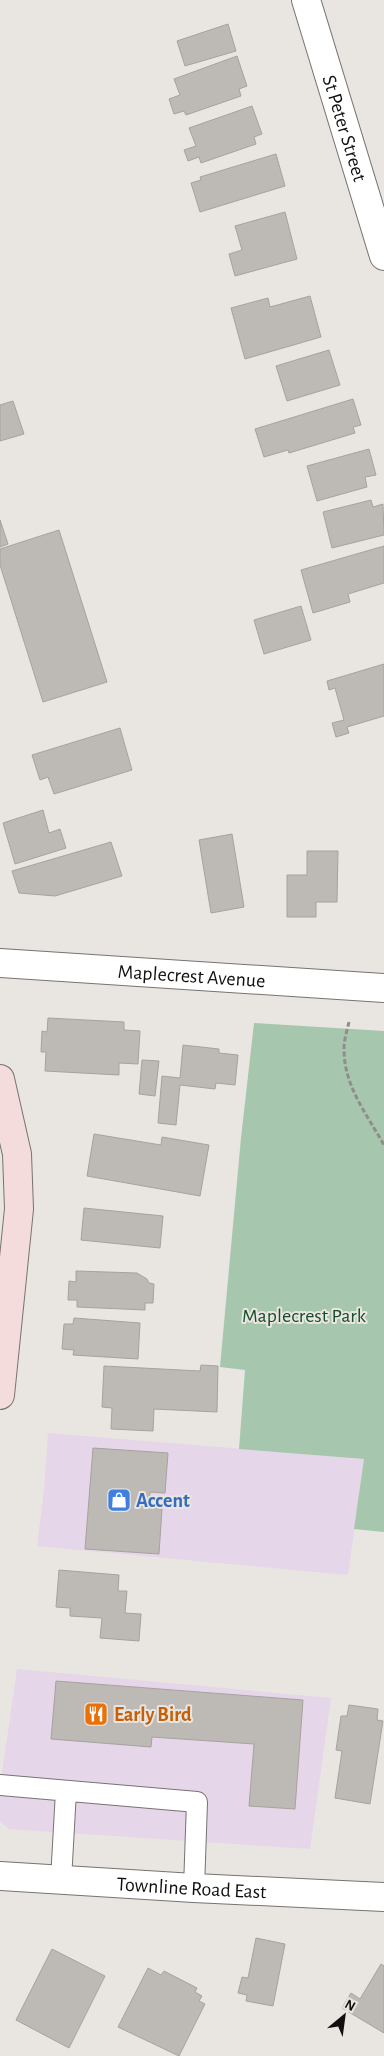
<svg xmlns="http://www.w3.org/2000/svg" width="384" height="2056" font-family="'Alegreya Sans',sans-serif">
<rect width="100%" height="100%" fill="#e9e5e1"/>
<path fill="#e6d6e9" d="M48,1433L364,1459L348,1575L37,1546L44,1490Z
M17,1669L331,1698L310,1849L9,1829L0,1822V1787Z"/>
<path fill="#a6c6ae" d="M254,1023L384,1031V1532L354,1529L364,1459L239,1449L245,1370L220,1367L241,1138Z"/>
<path fill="#bdbab6" stroke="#a6a29e" d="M228,24L236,51L185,66L177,41Z
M237,56L247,86L239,89L241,96L186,115L184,111L174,114L169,99L180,95L174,79Z
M252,106L262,134L254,137L256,144L201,163L199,157L188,161L184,150L196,146L189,128Z
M276,154L285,186L200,212L191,183L201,180L200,177Z
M285,212L297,259L235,276L229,254L242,250L235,226Z
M310,296L321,337L245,359L231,308L268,298L270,307Z
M329,350L340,385L287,401L276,366Z
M353,399L361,425L353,427L355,433L289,453L288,450L264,457L255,429Z
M13,401L24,434L0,441V405Z
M369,449L376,475L365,477L367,487L317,501L307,466Z
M371,500L373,507L383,504L384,535L332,548L323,512Z
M0,520L8,544L0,547Z
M59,530L107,682L43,702L0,565V549Z
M384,546V583L348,594L350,602L313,613L301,570Z
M301,606L311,640L264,654L254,620Z
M384,664V716L347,727L349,733L336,737L332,723L344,720L335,688L329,690L327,681Z
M120,728L132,770L54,794L48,777L40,780L32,755Z
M43,810L49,833L60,829L66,848L15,864L3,823Z
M232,834L244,907L211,913L199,840Z
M111,842L122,876L55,896L19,893L12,871Z
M307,851H338L337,902H316V917H287V875H307Z
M48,1018L124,1022V1030L140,1031L138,1064L119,1063V1075L45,1071L46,1052H41L42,1031L47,1032Z
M183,1045L219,1049V1053L238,1055L235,1085L216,1083L215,1089L180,1085L176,1125L158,1123L162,1076L180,1078Z
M142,1060L159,1061L155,1096L139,1094Z
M94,1134L161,1145L162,1137L209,1145L200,1196L87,1176Z
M84,1208L163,1216L160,1248L81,1240Z
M76,1271L137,1273L147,1279L149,1283L154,1284L153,1303H145V1310L77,1307V1300H68L69,1281L76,1282Z
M74,1318L140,1323L138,1359L73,1355L74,1350L62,1349L64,1324H73Z
M201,1365L218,1366L217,1412L154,1409L153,1431L111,1429L112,1408L102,1407L104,1366L200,1371Z
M93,1448L168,1453L165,1493L150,1492L149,1508L162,1509L159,1554L85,1549Z
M59,1570L119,1575L118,1591H127L125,1613L141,1614L139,1641L100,1638L102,1618L70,1616V1608L56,1607Z
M56,1681L303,1700L295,1809L249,1806L254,1744L152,1737L151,1747L51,1739Z
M349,1705L378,1709L377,1720L383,1721L370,1804L335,1798L342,1751L336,1750L341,1716H347Z
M256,1938L285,1944L273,2006L246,2001L247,1995L238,1993L242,1977L248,1978Z
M52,1949L105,1976L69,2048L16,2020Z
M381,1964L384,1966V2033L342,2008L351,1993L360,1999Z
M148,1968L161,1975L164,1971L197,1988L195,1992L202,1996L199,2001L205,2004L179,2056L118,2027Z"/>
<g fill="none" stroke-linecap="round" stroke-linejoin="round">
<g stroke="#777370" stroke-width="22">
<path id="service" d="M0,1785L197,1802L194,1888
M61,1880L66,1791"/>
</g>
<g stroke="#777370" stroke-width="30">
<g id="minor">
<path id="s1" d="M306,0L384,256"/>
<path id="s2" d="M0,963L384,988"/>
<path id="s3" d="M0,1876L194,1888L384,1897"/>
</g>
</g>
<g stroke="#777370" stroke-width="30">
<path id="secondary" d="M0,1079L17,1154L19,1209L0,1395"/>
</g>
<path stroke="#908d8a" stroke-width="3" stroke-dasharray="5 2.5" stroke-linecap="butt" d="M349,1022C347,1030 344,1040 344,1049C344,1086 366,1113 384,1145"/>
<use href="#service" stroke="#fff" stroke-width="20"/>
<use href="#minor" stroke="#fff" stroke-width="28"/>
<use href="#secondary" stroke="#f5dcdc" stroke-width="28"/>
</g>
<defs>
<g id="shop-square" transform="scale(1.25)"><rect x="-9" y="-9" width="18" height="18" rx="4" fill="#3f7fe0" stroke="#e9e5e1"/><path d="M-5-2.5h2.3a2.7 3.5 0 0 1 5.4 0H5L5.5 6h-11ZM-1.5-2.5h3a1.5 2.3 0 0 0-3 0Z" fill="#fff"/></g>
<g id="restaurant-square" transform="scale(1.25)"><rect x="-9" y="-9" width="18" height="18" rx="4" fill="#e8710a" stroke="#e9e5e1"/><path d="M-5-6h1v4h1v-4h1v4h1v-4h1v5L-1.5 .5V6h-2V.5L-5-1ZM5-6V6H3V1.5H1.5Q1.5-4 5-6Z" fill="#fff"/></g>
</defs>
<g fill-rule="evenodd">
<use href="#shop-square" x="119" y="1500"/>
<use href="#restaurant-square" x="96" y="1714"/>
</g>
<g text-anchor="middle" stroke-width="4" stroke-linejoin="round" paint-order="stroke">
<g font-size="20" fill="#11100f" stroke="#e9e5e1">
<text dy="7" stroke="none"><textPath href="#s1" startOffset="134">St Peter Street</textPath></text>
<text dy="7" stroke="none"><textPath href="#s2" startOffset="192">Maplecrest Avenue</textPath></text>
<text dy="7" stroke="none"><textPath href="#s3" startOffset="192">Townline Road East</textPath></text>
</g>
<g font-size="20" fill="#134d29" stroke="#e9e5e1">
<text x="304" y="1322">Maplecrest Park</text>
</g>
<g font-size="20" font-weight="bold" fill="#366cbe" stroke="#e9e5e1" text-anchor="start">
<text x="136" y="1507">Accent</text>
</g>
<g font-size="20" font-weight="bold" fill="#c56008" stroke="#e9e5e1" text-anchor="start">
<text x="114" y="1721">Early Bird</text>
</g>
</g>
<g transform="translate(344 2016) rotate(29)" stroke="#e9e5e1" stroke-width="4" paint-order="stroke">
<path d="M0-4L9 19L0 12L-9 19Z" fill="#11100f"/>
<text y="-8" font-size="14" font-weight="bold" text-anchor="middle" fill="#11100f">N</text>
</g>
</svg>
